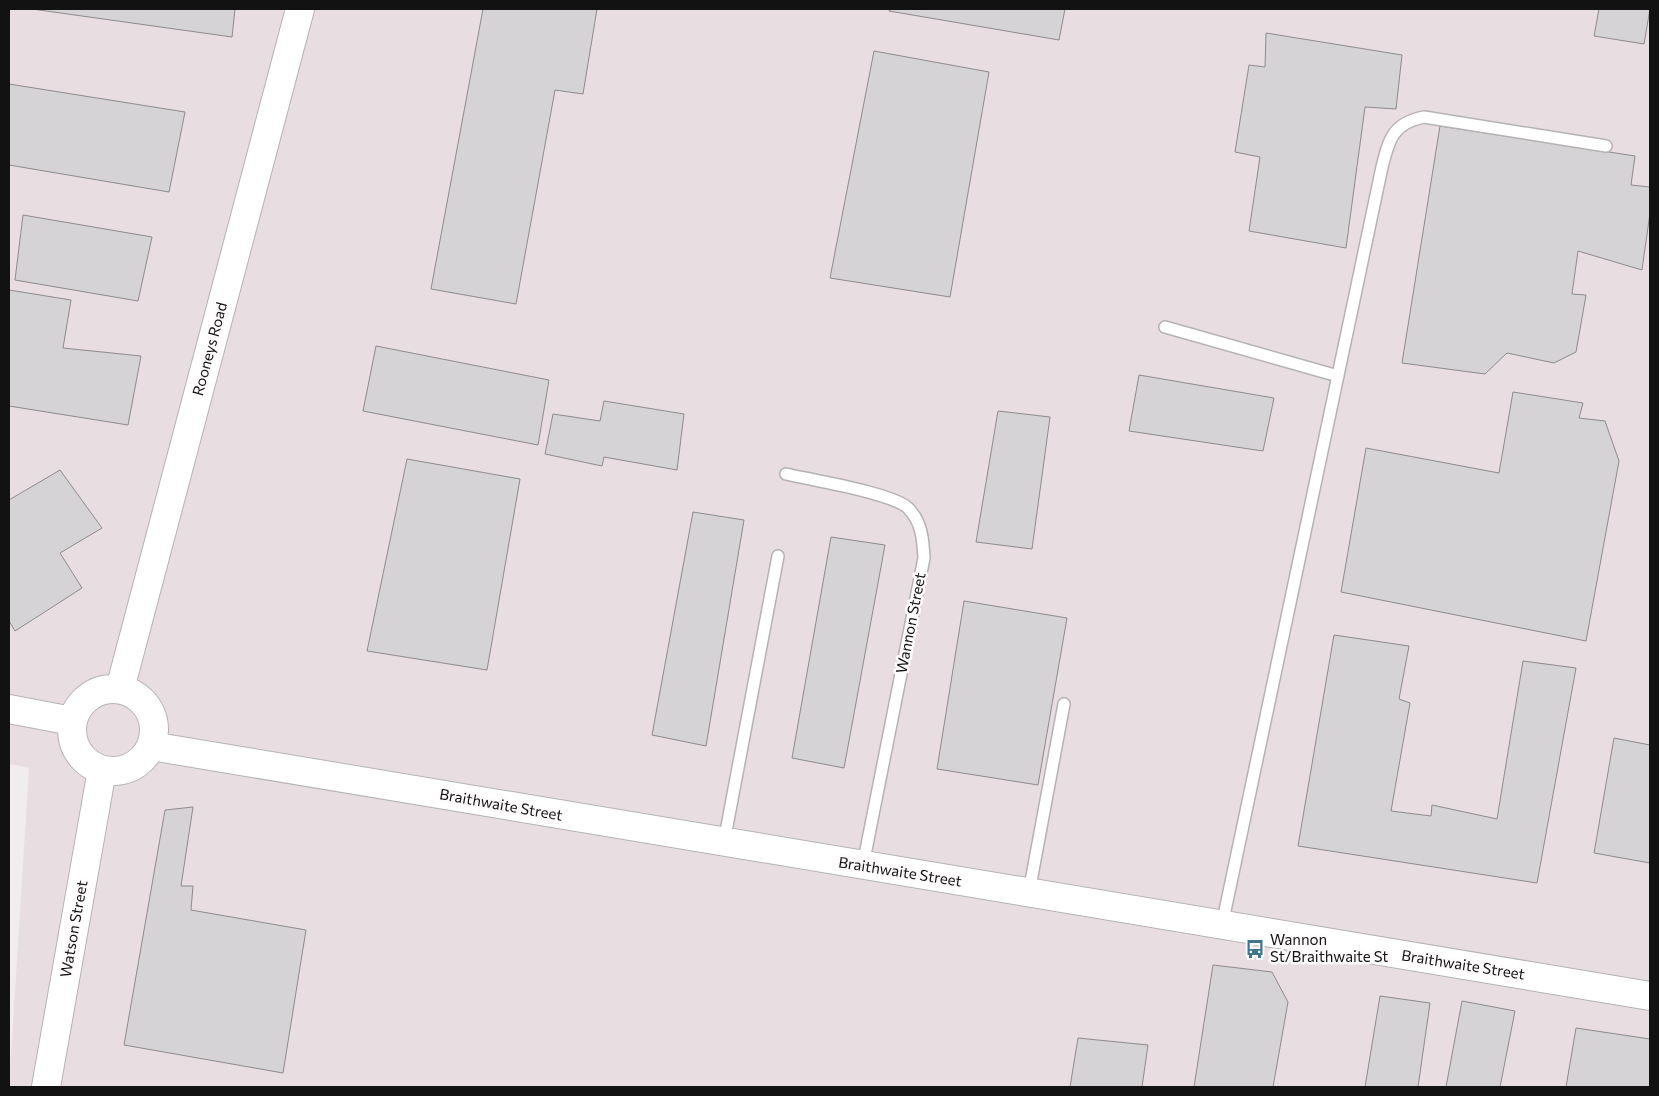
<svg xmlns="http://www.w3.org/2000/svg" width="1659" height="1096" font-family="Commissioner,sans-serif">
<rect width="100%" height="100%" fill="#f1edef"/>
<path fill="#e8dde1" d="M9,9H1650V1087H9L29,768L9,764Z"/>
<path fill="#d6d3d6" stroke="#8d8a8d" d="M32,9H235L232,37Z
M483,9H597L583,94L555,90L516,304L431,289Z
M890,9H1065L1059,40L889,11Z
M1599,9H1650L1644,44L1594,36Z
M1266,33L1402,55L1396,109L1365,107L1346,248L1249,231L1260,157L1235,152L1249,65L1265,67Z
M874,51L989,72L950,297L830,278Z
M9,84L185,112L169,192L9,165Z
M1440,126L1635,156L1631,185L1650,187V213L1642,270L1578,251L1572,294L1586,295L1576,352L1554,363L1507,353L1485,374L1402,363Z
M23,215L152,237L138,301L15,280Z
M9,290L71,300L63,348L141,356L128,425L9,406Z
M376,346L549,380L538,445L363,411Z
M1139,375L1274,398L1263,451L1129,431Z
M1513,392L1583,403L1579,418L1605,421L1619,461L1586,641L1341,592L1366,448L1499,473Z
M604,401L684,414L677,470L604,457L602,466L545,454L553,414L600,421Z
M998,411L1050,417L1032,549L976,542Z
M407,459L520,479L487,670L367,651Z
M60,470L102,528L60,553L82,588L15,631L9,621V500Z
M693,512L744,520L706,746L652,735Z
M831,537L885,545L844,768L792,758Z
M964,601L1067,618L1038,785L937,769Z
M1334,635L1409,646L1399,699L1410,703L1391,811L1431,816L1432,805L1497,819L1523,661L1576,668L1537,883L1298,846Z
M1614,738L1650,745V863L1594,853Z
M193,807L181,886H193L191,910L306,930L283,1073L124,1045L165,810Z
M1213,965L1272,972L1288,1002L1273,1087H1194Z
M1380,996L1430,1003L1418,1087H1365Z
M1462,1001L1515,1011L1500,1087H1446Z
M1576,1028L1650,1039V1087H1566Z
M1078,1038L1148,1045L1142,1087H1070Z"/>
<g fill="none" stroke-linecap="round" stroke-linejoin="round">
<g stroke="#b5b2b3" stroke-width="14">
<path id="service" d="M1165,327L1338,376
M786,474C811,480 892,493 908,508C922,522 923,540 924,558L863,865
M724,842L778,556
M1029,892L1064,704
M1222,925L1382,167C1389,139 1393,123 1424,117L1606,146"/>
</g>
<g stroke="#b5b2b3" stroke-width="30">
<path id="tertiary" d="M72 730a41 41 0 1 1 82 0a41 41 0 1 1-82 0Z
M120,689L300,9
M9,709L72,721
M151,746L1650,996
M46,1087L102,770"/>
</g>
<use href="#service" stroke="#fff" stroke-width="11"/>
<use href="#tertiary" stroke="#fff" stroke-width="28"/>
</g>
<defs>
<g id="bus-bare" transform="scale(1.5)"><path d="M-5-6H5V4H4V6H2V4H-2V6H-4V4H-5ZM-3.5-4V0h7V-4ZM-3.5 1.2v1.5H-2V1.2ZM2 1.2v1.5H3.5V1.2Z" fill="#3c778f" stroke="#fefbfc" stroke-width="2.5" paint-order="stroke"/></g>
</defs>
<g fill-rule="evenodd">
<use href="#bus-bare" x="1255" y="949"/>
</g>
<g text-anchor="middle" stroke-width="5" stroke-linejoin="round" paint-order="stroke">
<g font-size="15" fill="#131213" stroke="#fefbfc">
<text transform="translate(210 349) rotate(-75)" y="5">Rooneys Road</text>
<text transform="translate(911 623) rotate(-79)" y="5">Wannon Street</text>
<text transform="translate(501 805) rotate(10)" y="5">Braithwaite Street</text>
<text transform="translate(900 872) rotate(9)" y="5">Braithwaite Street</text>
<text transform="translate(74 929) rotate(-80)" y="5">Watson Street</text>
<text transform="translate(1463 965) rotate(9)" y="5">Braithwaite Street</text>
</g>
<g font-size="15" fill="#131213" stroke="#fefbfc" text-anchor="start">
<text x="1270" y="945">Wannon<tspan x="1270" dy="17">St/Braithwaite St</tspan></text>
</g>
</g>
<rect width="1659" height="1096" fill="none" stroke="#131213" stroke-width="20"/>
</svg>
